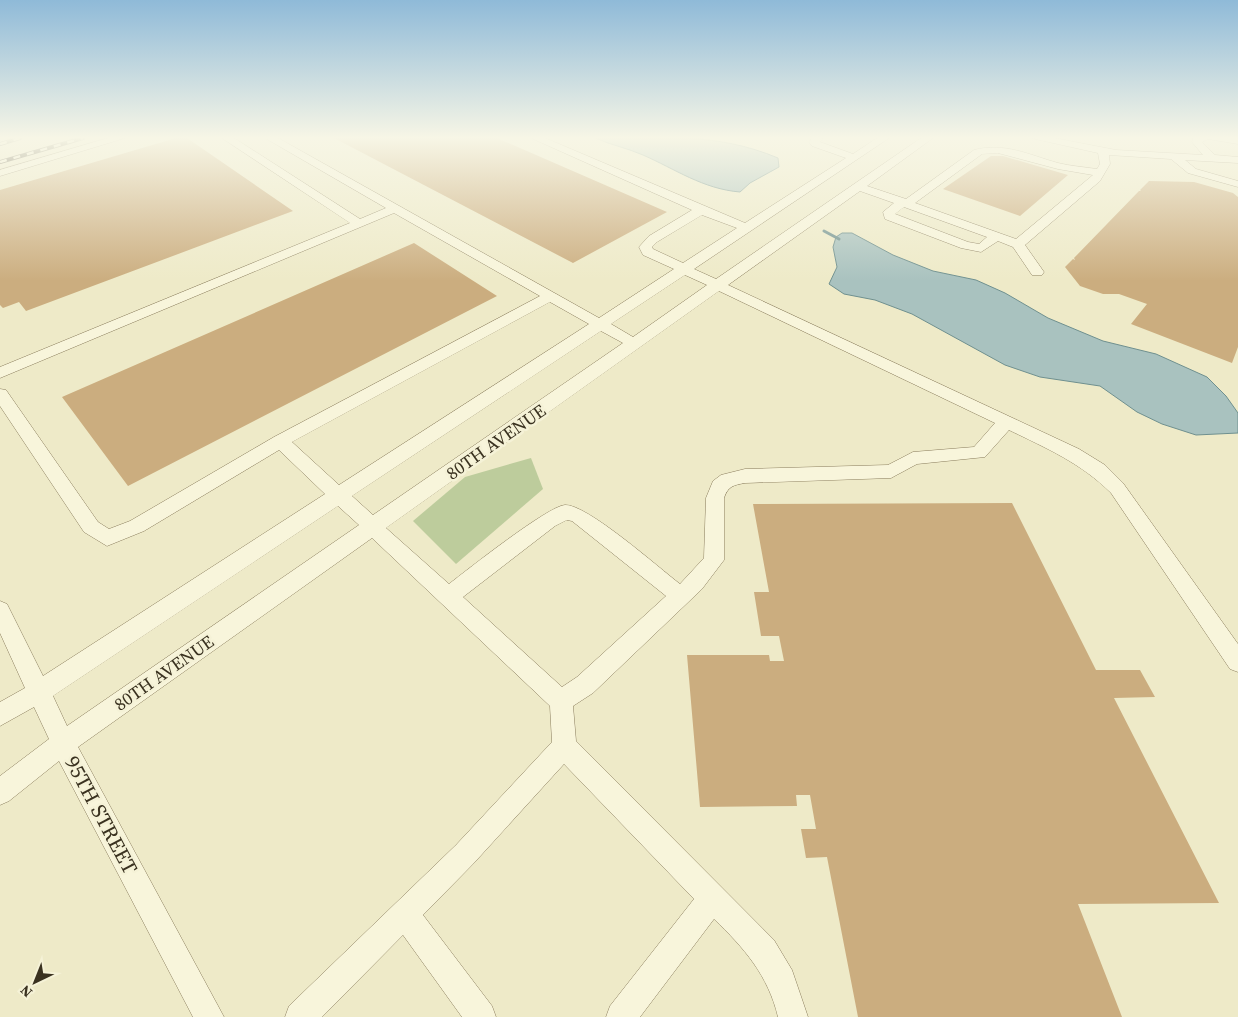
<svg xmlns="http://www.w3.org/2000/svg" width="1238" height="1017" font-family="'Source Serif 4',serif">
<rect width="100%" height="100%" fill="#eeeac8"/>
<path fill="#bdcc9c" d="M531,458L543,489L456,564L413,521L465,477Z"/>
<path fill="#a9c2bf" stroke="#6f908f" d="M595,138C662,138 716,132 778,158L779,167L750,183L740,192C703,189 675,169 643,155C627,148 611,145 595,138Z
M842,233H852L893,255L933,271L976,280L1005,293L1048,318L1103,341L1156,354L1207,377L1226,396L1238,413V433L1196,435L1162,424L1137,412L1100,386L1040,377L1005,365L912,314L875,300L844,294L829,284L837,267L833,247L836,237Z"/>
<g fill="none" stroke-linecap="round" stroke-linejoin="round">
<path stroke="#6f908f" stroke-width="3" d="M824,231L839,239"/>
</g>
<path fill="#cbad7f" d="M176,138H187L293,211L26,311L19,302L3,308L0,305V190Z
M334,138H497L667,212L573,263Z
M991,156H1003L1068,175L1020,216L943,189Z
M1149,181L1194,182L1233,193L1238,197V347L1232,363L1131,324L1147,304L1119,294H1103L1080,286L1065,267L1073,259L1075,260L1074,258L1139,191H1141L1140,190Z
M414,243L497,296L128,486L62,397Z
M1012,503L1096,670H1140L1155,697L1114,698L1219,903L1078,904L1122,1017H858L827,857L806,858L801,829H816L810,795H796L797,806L700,807L687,655H769L770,661H784L779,636H761L754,592H769L753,504Z"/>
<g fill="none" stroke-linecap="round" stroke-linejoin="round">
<g stroke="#8a7d5d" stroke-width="1">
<path id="minor" d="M108,138H125L0,176V170Z
M222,138H234L360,219L386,208L265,138H278L599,318L674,269L643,255L639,247L649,236L692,210L531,138H545L745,223L846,158L812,146L809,142L812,138H823L820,142L853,154L877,138H889L694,269L716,279L921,138H933L867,186L906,199L974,150C1005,142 1029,155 1058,163C1070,166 1084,167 1097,169L1100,164L1098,153L1031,138H1054L1116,150L1203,155L1192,142L1193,138H1238V144L1208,139L1202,142L1215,155L1238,157V163L1185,160L1196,169L1238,181V187L1188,173L1171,159L1109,155L1110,164L1100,181L1025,245L1044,272L1042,275H1032L1013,247L998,241L981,252L961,248L885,219L883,212L894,203L860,191L728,285L1079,449L1105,465L1123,483L1238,644V672L1230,669L1111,493C1081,463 1046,448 1009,430L985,457L917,464L891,478L745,483C734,485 728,486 724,498V560L702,589L593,693L573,706L576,741L774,940L792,970L808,1017H778C768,975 744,948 714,919L640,1017H606L610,1006L694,899L564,764L474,863L423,915L492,1006L496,1017H462L403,935L322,1017H285L289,1006L456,845L552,742L550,706L372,538L78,747L224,1017H193L59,761L9,801L0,805V776L49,739L34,707L0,726V702L25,688L0,633V601L7,604L43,676L325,494L279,450L144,531L107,546L84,532L0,406V389L6,390L98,522L109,529L130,521L274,437L540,296L394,213L0,378V367L350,223ZM998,153L1058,169L1093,175L1016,239L915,203L982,154ZM904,207L987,237L979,244L968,242L895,214ZM702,215L737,228L683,263L653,249L652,247L657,242ZM685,275L707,285L633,337L611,324ZM719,291L995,423L974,447L913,452L888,465L745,469L721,475L713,481L706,498L704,558L680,584C659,568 587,504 565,505C548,506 467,570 449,584L386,528ZM550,302L589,324L339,485L292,442ZM601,331L623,343L373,515L352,496ZM338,506L359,525L67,726L53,696ZM567,520L572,521L666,596L577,677L562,687L463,597L555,526Z"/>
</g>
<use href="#minor" fill="#f8f5db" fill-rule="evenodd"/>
<g stroke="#3a3220" stroke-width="4">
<path id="rail" d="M0,144L20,138
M0,162L83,138"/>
</g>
<use href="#rail" stroke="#f5f2d7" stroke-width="2.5" stroke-dasharray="7" stroke-linecap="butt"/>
</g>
<linearGradient id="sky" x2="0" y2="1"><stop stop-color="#8fbad8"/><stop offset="0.49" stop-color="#f7f6e6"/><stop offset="1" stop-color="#f7f6e6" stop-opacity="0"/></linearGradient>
<rect width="1238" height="281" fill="url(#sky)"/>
<g text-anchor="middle" stroke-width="5" stroke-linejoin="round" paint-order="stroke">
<g font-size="18" fill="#3a3220" stroke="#f5f2d7">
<text transform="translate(496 442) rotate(-35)" y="6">80TH AVENUE</text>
<text transform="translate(164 673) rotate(-35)" y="6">80TH AVENUE</text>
</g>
<g font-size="21" fill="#3a3220" stroke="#f5f2d7">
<text transform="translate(101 815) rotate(62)" y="7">95TH STREET</text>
</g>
</g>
<g transform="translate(35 982) rotate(223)" stroke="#f5f2d7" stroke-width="4" paint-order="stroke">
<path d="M0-4L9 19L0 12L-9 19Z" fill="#3a3220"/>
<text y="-8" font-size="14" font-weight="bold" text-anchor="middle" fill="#3a3220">N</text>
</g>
</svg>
